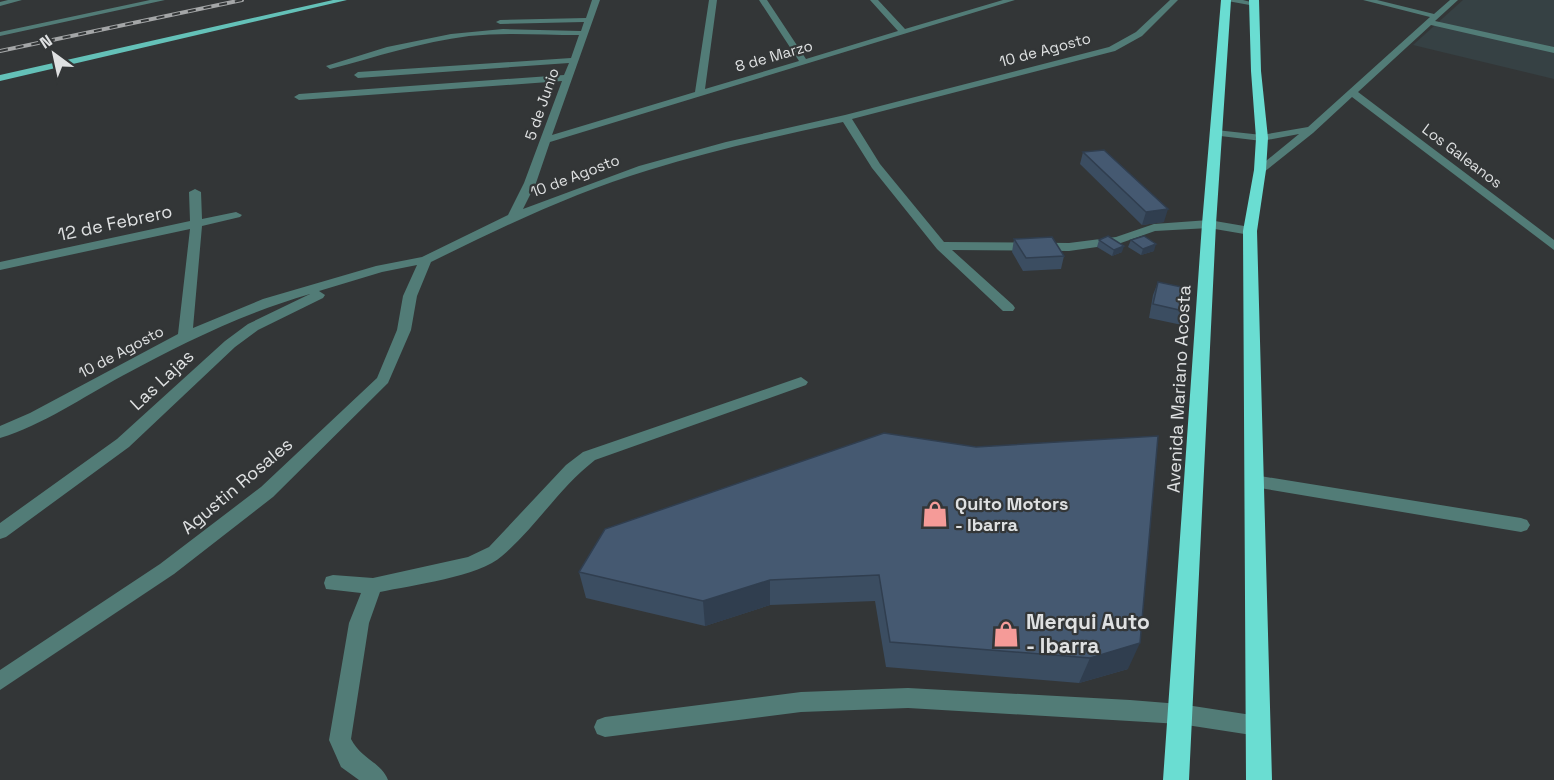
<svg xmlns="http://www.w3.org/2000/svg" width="1554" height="780" font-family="'Space Grotesk',sans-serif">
<rect width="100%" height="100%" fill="#333637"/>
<path fill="#364144" d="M1463,0H1554V79L1413,45Z"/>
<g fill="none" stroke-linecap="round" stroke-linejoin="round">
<path fill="#527c77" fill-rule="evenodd" d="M8,0H22L0,6V2Z
M150,0H165L0,36V32Z
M592,0H600L552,135L695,92L709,0H717L705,89L799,61L759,0H767L806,59L898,31L870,0H878L905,29L1003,0H1015L550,142L536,183L523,209L639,166L726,142L845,115L1109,47L1136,32L1170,0H1178L1142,36L1115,51L852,119L880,164L944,242L1069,243L1116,237L1154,224L1209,220L1250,227L1256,231L1250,235L1209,228L1155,231L1118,244L1069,251L952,250L1013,305L1015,308L1013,311H1003L937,249L872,168L843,122C778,136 713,150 649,170C573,193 502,227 431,262L417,296L411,330L388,383L273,497L174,574L0,690V670L160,564L261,487L377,378L397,330L403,296L417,265L382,272L319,291L325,295L323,298L258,330L235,347L129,447L6,537L0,539V523L117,439L225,341L248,324L310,294C244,313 183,343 122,376C83,397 43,425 0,438V426L30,413L178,334L190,229L0,270V262L190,221L189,192L195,189L201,192L202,219L236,212L242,215L240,217L202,226L193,328L263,299L376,266L422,257L508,215L524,183L562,81L299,100L294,97L299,94L564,75L569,63L358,78L354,75L358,72L571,58L579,35C542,35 505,32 469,36C421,42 376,57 330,69L326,66L387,47L451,34L503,29L581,31L584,22L500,24L496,22L500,20L586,18Z
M1222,0H1243L1259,4L1255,6Z
M1363,0H1377L1434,14L1450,0H1458L1435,21L1554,47V53L1431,25L1358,92L1554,240V250L1352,97L1313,133L1264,172H1256L1255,170L1299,134L1262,141L1212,135V131L1216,130L1262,135L1308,127L1430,17Z
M801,377L808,382L806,385L595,460C559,488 536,527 502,556C479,577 412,585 380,592L369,623L351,739C361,759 381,762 388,780H359L341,767L329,740L349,623L361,593L326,589L324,583L326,577L333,575L373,578L468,557L489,547L566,465L583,452Z
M1254,475L1521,518L1527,520L1530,525L1527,530L1521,532L1254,487L1248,485L1246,481L1248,477Z
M908,688L1130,700L1180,704L1258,716L1266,719L1269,726L1266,733L1258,736L1180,724L908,708L801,712L605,737L597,734L594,727L597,720L605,717L801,692Z"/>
<path fill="#64c1b8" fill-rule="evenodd" d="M333,0H347L0,81V75Z"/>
<path fill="#6addd2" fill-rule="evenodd" d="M1221,0H1231L1216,224L1189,780H1163L1202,224Z
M1249,0H1259L1261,71L1268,138L1266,170L1257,231L1272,780H1246L1243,231L1254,170L1256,138L1251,71Z"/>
<g stroke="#a4a6a7" stroke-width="4">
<path id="rail" d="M0,51L242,0"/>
</g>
<use href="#rail" stroke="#333637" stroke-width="2" stroke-dasharray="8" stroke-linecap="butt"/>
</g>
<path fill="#3b4d61" d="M1083,152L1164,222L1142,225L1080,164Z
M1014,239L1064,256L1061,269L1023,271L1012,252Z
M1099,240L1122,252L1112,256L1097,247Z
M1131,240L1154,251L1141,255L1128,247Z
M1158,282L1188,312L1182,325L1149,318L1153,295Z
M884,433L1128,669L1079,683L886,667L875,601L770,605L705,626L586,598L579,572Z"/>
<path fill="#303e4f" d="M1168,209L1164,222L1142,225L1146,212Z
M1156,244L1154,251L1141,255L1143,249Z
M1124,246L1122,252L1112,256L1114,250Z
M770,580V605L705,626L703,601Z
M1140,643L1128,669L1079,683L1090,658Z"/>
<path fill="#455971" stroke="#303e4f" stroke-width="1.5" d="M1104,150L1168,209L1146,212L1083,152Z
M1108,236L1124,246L1114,250L1099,240Z
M1144,236L1156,244L1143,249L1131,240Z
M1052,237L1064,256L1026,258L1014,239Z
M1158,282L1191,289L1188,312L1153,304Z
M884,433L976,447L1158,436L1140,643L1090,658L890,642L879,575L770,580L703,601L579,572L605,529Z"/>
<defs>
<g id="shop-bare" transform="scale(2.07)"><path d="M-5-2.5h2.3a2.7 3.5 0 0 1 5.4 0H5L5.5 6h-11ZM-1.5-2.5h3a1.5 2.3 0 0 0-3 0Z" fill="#f59b98" stroke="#333637" stroke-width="2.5" paint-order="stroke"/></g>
</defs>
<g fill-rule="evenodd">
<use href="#shop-bare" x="935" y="514"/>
<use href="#shop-bare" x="1006" y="634"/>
</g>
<g text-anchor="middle" stroke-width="4.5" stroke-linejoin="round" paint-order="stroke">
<g font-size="15" fill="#dfe1e2" stroke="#333637">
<text transform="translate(1045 50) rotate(-15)" y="5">10 de Agosto</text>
<text transform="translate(774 56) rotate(-16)" y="5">8 de Marzo</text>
<text transform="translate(542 104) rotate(-71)" y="5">5 de Junio</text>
<text transform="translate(1462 156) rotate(37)" y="5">Los Galeanos</text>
<text transform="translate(575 176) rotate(-21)" y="5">10 de Agosto</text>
<text transform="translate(121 352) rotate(-28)" y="5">10 de Agosto</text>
</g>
<g font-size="18" fill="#dfe1e2" stroke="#333637">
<text transform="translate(115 223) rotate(-12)" y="6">12 de Febrero</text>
<text transform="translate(162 380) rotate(-43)" y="6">Las Lajas</text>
<text transform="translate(1179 389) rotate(-87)" y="6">Avenida Mariano Acosta</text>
<text transform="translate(237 486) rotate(-40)" y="6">Agustin Rosales</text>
</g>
<g font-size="18" font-weight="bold" fill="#dfe1e2" stroke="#333637" text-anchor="start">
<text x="955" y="510">Quito Motors<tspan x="955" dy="21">- Ibarra</tspan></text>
</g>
<g font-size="21" font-weight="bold" fill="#dfe1e2" stroke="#333637" text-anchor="start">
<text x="1026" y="629">Merqui Auto<tspan x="1026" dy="24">- Ibarra</tspan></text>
</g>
</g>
<g transform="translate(54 54) rotate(327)" stroke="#333637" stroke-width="4.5" paint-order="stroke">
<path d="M0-4.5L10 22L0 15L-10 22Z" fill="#dfe1e2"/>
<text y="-9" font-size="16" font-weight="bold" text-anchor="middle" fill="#dfe1e2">N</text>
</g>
</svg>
